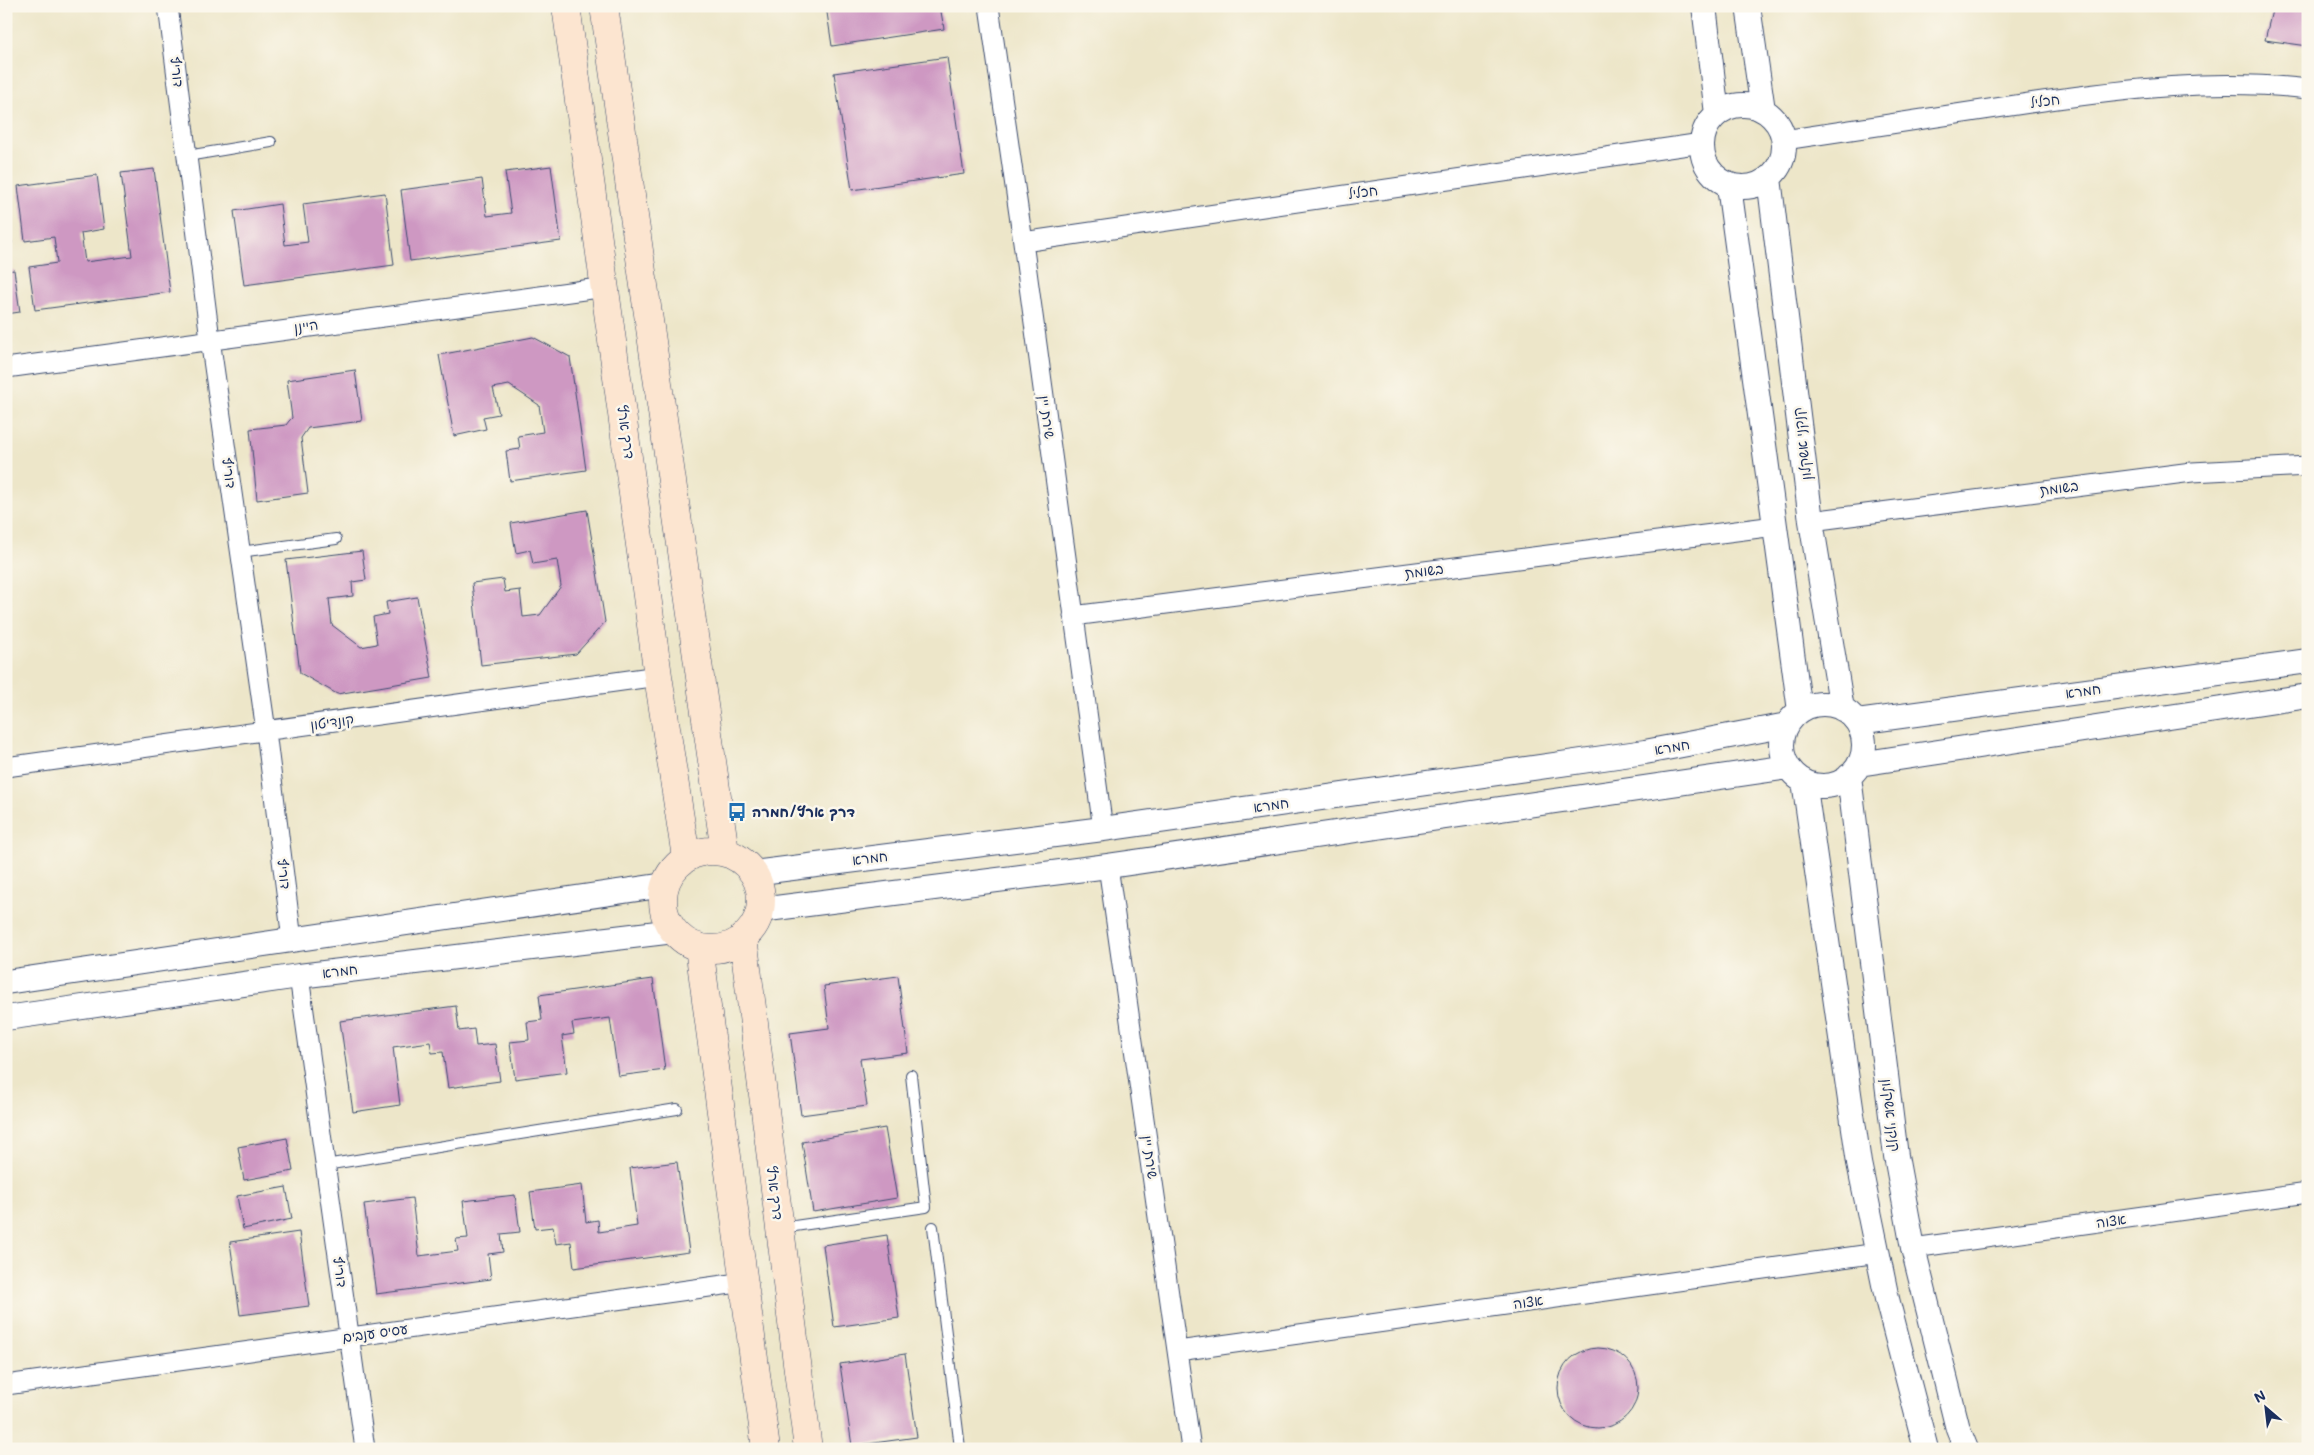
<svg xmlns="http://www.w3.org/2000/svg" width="2314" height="1455" font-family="Mali,'Playpen Sans Hebrew',sans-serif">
<rect width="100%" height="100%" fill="#fbf7ec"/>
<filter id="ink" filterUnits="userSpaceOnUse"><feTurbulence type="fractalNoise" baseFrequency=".02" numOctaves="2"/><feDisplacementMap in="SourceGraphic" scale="10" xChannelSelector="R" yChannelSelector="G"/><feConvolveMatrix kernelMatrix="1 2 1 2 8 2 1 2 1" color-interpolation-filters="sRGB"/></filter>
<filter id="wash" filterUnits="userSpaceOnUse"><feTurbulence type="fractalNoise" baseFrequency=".0096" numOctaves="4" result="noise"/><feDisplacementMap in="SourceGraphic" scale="20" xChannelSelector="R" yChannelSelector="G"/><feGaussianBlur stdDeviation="1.12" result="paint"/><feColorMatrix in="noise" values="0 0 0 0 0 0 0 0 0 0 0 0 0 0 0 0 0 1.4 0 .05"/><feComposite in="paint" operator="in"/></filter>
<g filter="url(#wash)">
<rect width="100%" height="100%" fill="#ede6c9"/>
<g id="blocks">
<path fill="#ce98c2" d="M826,6H940L944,29L832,46Z
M2273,6H2308V46L2265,40Z
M947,57L964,174L852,190L834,73Z
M551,166L561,241L410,261L401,190L482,179L487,216L511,213L505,172Z
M154,169L170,292L35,310L29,267L57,263L54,237L25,241L18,186L97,175L104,229L81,233L85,262L132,256L121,173Z
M385,193L394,265L244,285L234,211L280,204L285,245L308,242L303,204Z
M6,209L12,243L6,244Z
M14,270L20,312L6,314V271Z
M533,337L570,357L586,470L510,481L506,451L520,449L518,436L543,432L539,405L509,385L493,388L499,414L483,417L486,429L454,436L439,355Z
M355,370L362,421L308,428L301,438L308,493L257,500L250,429L286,425L289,421L292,418L287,380Z
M587,510L605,622L576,654L481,665L472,583L503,579L505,592L520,590L523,617L540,615L561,586L557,560L533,564L530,550L516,553L511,523Z
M362,551L366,580L352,582L353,596L329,599L332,625L361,647L377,644L373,617L388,614L386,602L417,597L432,678L337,694L300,673L286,560Z
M898,976L908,1053L860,1059L867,1106L801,1115L790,1033L829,1028L824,986Z
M653,979L665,1070L618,1076L610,1018L572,1023L574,1034L562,1036L567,1072L515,1079L510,1042L529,1040L527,1022L542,1020L539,995Z
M456,1006L459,1031L474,1029L476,1046L495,1044L500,1081L448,1088L443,1052L432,1053L430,1042L393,1047L400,1105L353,1112L340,1021Z
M885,1128L897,1198L813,1212L802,1142Z
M287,1138L293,1171L244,1180L238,1147Z
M677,1162L689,1252L574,1268L571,1242L556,1244L553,1227L535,1229L530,1192L582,1185L586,1222L598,1220L599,1232L637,1226L630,1168Z
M286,1187L292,1219L243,1229L237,1196Z
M515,1195L520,1232L501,1234L503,1252L488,1254L491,1279L376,1294L364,1204L412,1198L419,1256L458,1251L456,1239L468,1238L463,1201Z
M299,1232L309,1306L240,1315L230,1242Z
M887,1235L899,1318L834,1327L823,1245Z
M1558 1388a40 40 0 1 1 80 0a40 40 0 1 1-80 0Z
M905,1354L917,1437L852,1446L840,1364Z"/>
</g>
</g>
<g filter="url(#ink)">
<use href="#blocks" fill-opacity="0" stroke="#3a4a6e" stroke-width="1"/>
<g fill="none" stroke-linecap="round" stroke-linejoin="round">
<g stroke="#3a4a6e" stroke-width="12">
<path id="service" d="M187,156L271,142
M240,552L336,539
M325,1165L677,1109
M933,1227L960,1448L958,1449
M781,1228L926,1207L911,1075"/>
</g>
<g stroke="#3a4a6e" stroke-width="21">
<path id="minor" d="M168,6L210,339L266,731L292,940
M989,6L1023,242L1103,829
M1784,140C1868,128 1952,114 2036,102C2126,89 2216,78 2308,89
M1023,242L1702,143
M6,368L606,287
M1811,521L2192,472L2308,466
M1073,616L1775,526
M6,767L658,676
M1108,866L1191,1449
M299,976L365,1449
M1913,1248L2308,1193
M1178,1351L1878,1253
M6,1385L745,1282"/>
</g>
<g stroke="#3a4a6e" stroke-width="26">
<path id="tertiary" d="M1704,6L1717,114
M1748,6L1763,110
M1702 146a41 41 0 1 1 82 0a41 41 0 1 1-82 0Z
M1769,178L1811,521L1842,709
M1729,186L1800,711
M1782 745a41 41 0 1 1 82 0a41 41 0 1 1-82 0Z
M1857,722L2308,661
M1859,764L2308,696
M1849,776L1896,1156L1913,1248L1958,1429L1966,1449
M1804,781L1859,1163L1887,1299L1926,1449
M753,873L1103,829L1645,752L1787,725
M760,910L1108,866L1788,767
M6,982L665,885
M6,1018L299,976L674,931"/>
</g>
<g stroke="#3a4a6e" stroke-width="29">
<path id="secondary" d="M566,6L658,676L686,857
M604,6L725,852
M663 900a49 49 0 1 1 98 0a49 49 0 1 1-98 0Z
M743,937L808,1449
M699,947L766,1449"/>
</g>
<use href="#service" stroke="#fff" stroke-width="10"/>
<use href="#minor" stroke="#fff" stroke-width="19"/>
<use href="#tertiary" stroke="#fff" stroke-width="24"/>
<use href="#secondary" stroke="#fce5d0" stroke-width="28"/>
</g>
</g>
<defs>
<g id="bus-bare" transform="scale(1.5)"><path d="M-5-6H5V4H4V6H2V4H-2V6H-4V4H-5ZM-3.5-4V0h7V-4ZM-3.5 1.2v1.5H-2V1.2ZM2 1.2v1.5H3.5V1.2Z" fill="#1f6fb2" stroke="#fbf7ec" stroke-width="2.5" paint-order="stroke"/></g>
</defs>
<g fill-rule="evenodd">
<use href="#bus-bare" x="737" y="812"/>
</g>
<g text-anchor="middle" stroke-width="5" stroke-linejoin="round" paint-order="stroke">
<g font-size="14" fill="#1b2f5e" stroke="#fbf7ec">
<text transform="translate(177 72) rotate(83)" y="5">דוריף</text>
<text transform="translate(2045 101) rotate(-8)" y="5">חכליל</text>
<text transform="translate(1363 192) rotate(-8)" y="5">חכליל</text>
<text transform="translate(306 326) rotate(-8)" y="5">היינן</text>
<text transform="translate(1047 417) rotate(82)" y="5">שירת יין</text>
<text transform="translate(626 432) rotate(82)" y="5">דרך ארץ</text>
<text transform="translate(1802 444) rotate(-97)" y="5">קנקני אשקלון</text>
<text transform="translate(229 473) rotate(82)" y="5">דוריף</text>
<text transform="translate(2059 488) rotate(-7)" y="5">בשומת</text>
<text transform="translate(1424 571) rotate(-7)" y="5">בשומת</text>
<text transform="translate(2083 691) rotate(-8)" y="5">חמרא</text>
<text transform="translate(332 722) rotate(-8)" y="5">קונדיטון</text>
<text transform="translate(1672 747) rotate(-10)" y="5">חמרא</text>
<text transform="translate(1271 805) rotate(-8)" y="5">חמרא</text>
<text transform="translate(870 858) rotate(-7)" y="5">חמרא</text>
<text transform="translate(284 874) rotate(83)" y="5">דוריף</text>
<text transform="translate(340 971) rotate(-7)" y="5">חמרא</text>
<text transform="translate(1891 1115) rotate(83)" y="5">קנקני אשקלון</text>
<text transform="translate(1150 1157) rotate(82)" y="5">שירת יין</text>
<text transform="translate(775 1193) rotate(83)" y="5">דרך ארץ</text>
<text transform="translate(2111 1221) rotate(-8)" y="5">אצוה</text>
<text transform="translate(340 1272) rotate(82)" y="5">דוריף</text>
<text transform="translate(1528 1302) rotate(-8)" y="5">אצוה</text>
<text transform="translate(375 1333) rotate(-8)" y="5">עסיס ענבים</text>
</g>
<g font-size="14" font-weight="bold" fill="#1b2f5e" stroke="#fbf7ec" text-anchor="start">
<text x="752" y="817">דרך ארץ/חמרה</text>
</g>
</g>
<rect width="2314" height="1455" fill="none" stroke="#fbf7ec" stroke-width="25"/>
<g transform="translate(2266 1408) rotate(332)" stroke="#fbf7ec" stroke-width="4" paint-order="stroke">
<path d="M0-4L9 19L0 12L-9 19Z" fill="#1b2f5e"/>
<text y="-8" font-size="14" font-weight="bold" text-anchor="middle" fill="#1b2f5e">N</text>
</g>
</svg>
